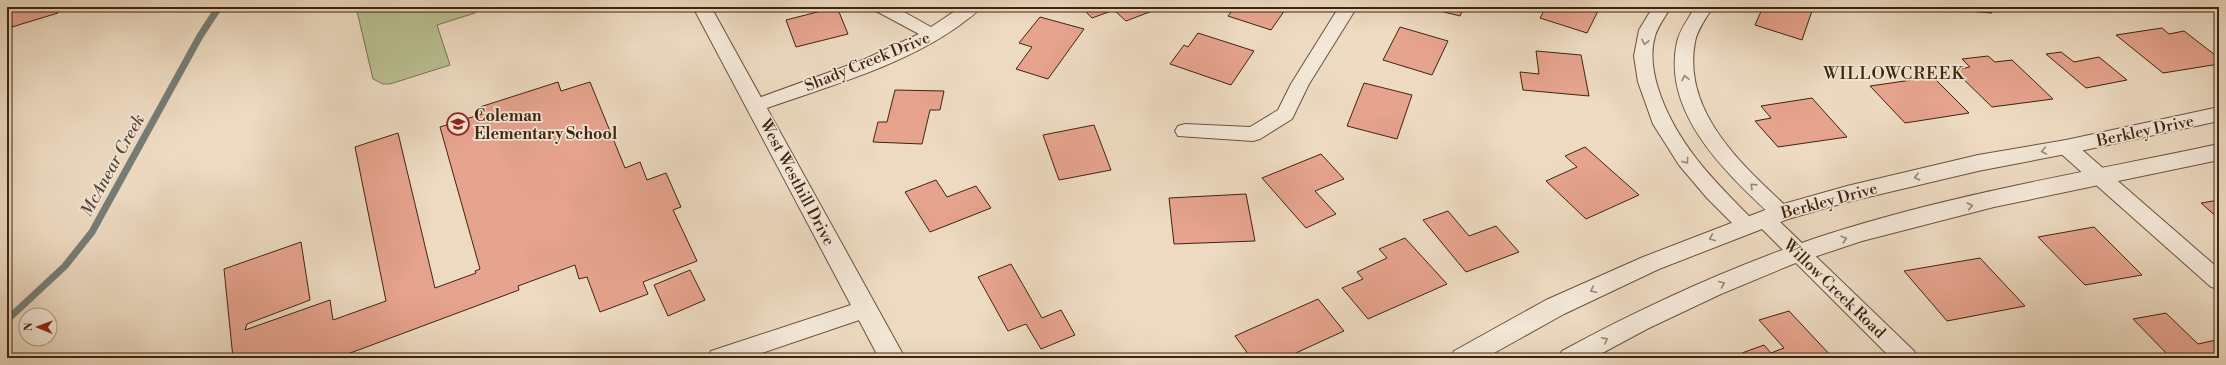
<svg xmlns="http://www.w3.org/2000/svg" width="2226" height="365" font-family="'Libre Bodoni',serif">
<rect width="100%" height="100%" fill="#eddac1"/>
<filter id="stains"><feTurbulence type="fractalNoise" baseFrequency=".005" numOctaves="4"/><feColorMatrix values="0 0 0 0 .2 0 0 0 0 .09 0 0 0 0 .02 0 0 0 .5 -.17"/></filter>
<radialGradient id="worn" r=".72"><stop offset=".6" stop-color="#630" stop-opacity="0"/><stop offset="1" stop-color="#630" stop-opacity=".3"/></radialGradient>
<path fill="#b9bf92" stroke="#7c7250" d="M356,7H474L475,13L437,25L450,65L390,84H383L373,79Z"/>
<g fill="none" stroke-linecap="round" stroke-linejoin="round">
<path stroke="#767d75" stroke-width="7" d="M7,320L65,266L92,232L200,36L219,7"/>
</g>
<path fill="#e6a38e" stroke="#3f240f" d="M10,7H57L58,13L12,27Z
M837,7L848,34L796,47L786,20Z
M1081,7H1148L1152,11L1126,21L1114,10L1092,18Z
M1235,7H1287L1271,30L1228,16Z
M1424,7H1464L1460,16Z
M1546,7H1600L1587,33L1540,18Z
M1763,7L1813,8L1802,40L1755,25Z
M1965,7H1989L1992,13L1967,11Z
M1040,17L1084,29L1048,79L1016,69L1032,47L1019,43Z
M1400,27L1448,41L1432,75L1383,60Z
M2162,28L2169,34L2184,31L2219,58V64L2163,73L2116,35Z
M1198,33L1254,51L1231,85L1170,64L1184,45L1188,47Z
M1536,51L1581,55L1589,96L1523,90L1520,72L1539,74Z
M2061,52L2074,62L2099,57L2127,80L2086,88L2046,54Z
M1988,56L1995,62L2012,60L2053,99L1992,107L1954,70L1970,67L1962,59Z
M1933,77L1969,113L1905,123L1870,86Z
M558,82L561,91L590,82L625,168L640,162L647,180L666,173L681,207L673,210L697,261L643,282L648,294L600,312L587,277L579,279L575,265L518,286L519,290L337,358H233L224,269L301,242L310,300L247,324L245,330L330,300L333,320L386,301L355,147L398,133L435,288L476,273L475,271L480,269L440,127L482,114L480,107Z
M1364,83L1412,95L1397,139L1347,126Z
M895,90L944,91L940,110H930L922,144L873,142L878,122H887Z
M1812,98L1847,137L1778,147L1755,121L1771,118L1761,106Z
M1094,125L1111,170L1059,180L1043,135Z
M1585,147L1639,195L1586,219L1546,181L1577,167L1565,156Z
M1321,154L1344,179L1315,191L1336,214L1306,228L1262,178Z
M936,180L947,197L976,186L991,208L930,232L905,192Z
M1246,194L1255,241L1174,244L1169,198Z
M2219,200V219L2201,203Z
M1448,211L1469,236L1496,226L1519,252L1466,272L1423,220Z
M2094,227L2142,275L2085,285L2038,237Z
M1405,238L1447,284L1368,319L1342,288L1363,279L1357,272L1387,258L1379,249Z
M1980,258L2025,306L1947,321L1904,271Z
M1011,264L1042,318L1061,310L1075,335L1041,349L1026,324L1008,331L978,277Z
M690,270L705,300L668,316L654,285Z
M1318,299L1344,331L1285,358H1251L1235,336Z
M1789,311L1833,358H1746L1742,353L1764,345L1771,353L1784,348L1759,320Z
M2166,313L2198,344L2216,340L2219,344V358H2171L2133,319Z
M2036,353L2041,358H2017Z"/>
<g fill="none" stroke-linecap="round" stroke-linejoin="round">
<g stroke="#6a523c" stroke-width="2">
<path id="minor" d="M873,7H895L931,27L961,7H981C976,14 967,19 960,25C903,66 829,86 764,109L757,111L750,109L748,105L750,101L863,60L919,34L876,11Z
M1339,7H1357L1309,84L1292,119L1260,139L1253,141L1178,136L1175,131L1178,126L1185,124L1250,127L1278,110L1291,84Z
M1653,7H1671C1665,17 1658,26 1655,36C1650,53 1653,72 1658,88C1675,142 1713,180 1753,220L1756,225L1753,230L1746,233L1739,230L1707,198L1679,165L1653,124L1638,82L1634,56L1639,30Z
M1695,7H1713C1706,18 1697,30 1695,42C1682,112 1742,165 1788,208L1791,213L1788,218L1777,219L1914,351L1917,358H1891L1757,224L1754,219L1757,214L1768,212C1722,169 1662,111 1677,42C1680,29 1689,18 1695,7Z
M2066,140L2073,142L2219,269V289L2211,287L2059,152L2056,147L2059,142Z
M866,300L874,303L877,309L874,315L747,358H708L711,351Z"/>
</g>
<g stroke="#6a523c" stroke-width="2">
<path id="tertiary" d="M693,7H711L905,358H879Z
M2219,107V121L2066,154L1978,171L1847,202L1788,219L1659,269L1564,314L1485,358H1450L1454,351L1546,300L1643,257L1773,207L1847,186L1978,155L2066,140Z
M2219,144V160L1994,207L1862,241L1793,264L1721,294L1649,328L1593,358H1558L1562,351C1643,307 1726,269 1813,239C1944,195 2083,173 2219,144Z"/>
</g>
<use href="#minor" fill="#f3e7d7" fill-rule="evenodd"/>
<use href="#tertiary" fill="#f3e7d7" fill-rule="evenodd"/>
</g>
<defs><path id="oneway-chevron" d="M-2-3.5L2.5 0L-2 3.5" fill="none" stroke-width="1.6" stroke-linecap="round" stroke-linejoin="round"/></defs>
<g stroke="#998673">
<use href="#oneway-chevron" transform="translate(1645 42) rotate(102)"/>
<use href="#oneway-chevron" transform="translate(1685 78) rotate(-102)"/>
<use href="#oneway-chevron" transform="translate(2044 151) rotate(170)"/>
<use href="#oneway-chevron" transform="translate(1686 161) rotate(54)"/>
<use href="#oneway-chevron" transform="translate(1917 177) rotate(167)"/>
<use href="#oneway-chevron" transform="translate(1753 186) rotate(-136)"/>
<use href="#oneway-chevron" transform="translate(1970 206) rotate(-12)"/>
<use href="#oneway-chevron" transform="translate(1712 238) rotate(158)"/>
<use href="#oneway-chevron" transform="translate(1844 239) rotate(-18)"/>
<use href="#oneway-chevron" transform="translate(1722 284) rotate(-22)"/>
<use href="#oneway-chevron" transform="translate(1593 290) rotate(155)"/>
<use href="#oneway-chevron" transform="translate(1605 340) rotate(-27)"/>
</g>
<defs>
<g id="school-ring" transform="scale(1.15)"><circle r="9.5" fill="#f3e7d7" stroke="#8f2418" stroke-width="1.5"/><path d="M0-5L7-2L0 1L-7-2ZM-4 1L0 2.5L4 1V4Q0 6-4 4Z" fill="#8f2418"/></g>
</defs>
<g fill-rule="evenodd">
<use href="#school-ring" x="458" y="124"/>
</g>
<g text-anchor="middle" stroke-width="3.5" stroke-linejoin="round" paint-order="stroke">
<g font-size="16" fill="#3f240f" stroke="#f3e7d7">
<text transform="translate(867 61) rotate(-22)" y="6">Shady Creek Drive</text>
<text transform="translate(2145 130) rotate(-12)" y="6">Berkley Drive</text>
<text transform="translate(798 182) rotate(62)" y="6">West Westhill Drive</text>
<text transform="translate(1829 200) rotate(-15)" y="6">Berkley Drive</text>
<text transform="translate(1835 288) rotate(44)" y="6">Willow Creek Road</text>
</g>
<g font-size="16" font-weight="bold" fill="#3f240f" stroke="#f3e7d7" text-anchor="start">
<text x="474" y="121">Coleman<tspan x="474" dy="18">Elementary School</tspan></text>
</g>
<g font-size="17" letter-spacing="1" fill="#3f240f" stroke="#f3e7d7">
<text x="1894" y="79">WILLOWCREEK</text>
</g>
<g font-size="17" font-style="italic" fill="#56493a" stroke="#f3e7d7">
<text transform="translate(112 165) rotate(-61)" y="6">McAnear Creek</text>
</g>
</g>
<rect width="2226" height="365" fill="none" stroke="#eddac1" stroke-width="24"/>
<rect x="8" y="8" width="2210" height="349" fill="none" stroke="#3f240f" stroke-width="2"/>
<rect x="12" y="12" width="2202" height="341" fill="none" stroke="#3f240f"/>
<g transform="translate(38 327) rotate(271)"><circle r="19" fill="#f3e7d7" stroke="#ab9987"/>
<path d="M0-3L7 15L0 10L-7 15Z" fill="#8f2418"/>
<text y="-6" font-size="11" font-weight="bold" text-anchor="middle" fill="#3f240f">N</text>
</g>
<rect width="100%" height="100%" filter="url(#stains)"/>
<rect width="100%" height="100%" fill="url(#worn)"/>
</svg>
